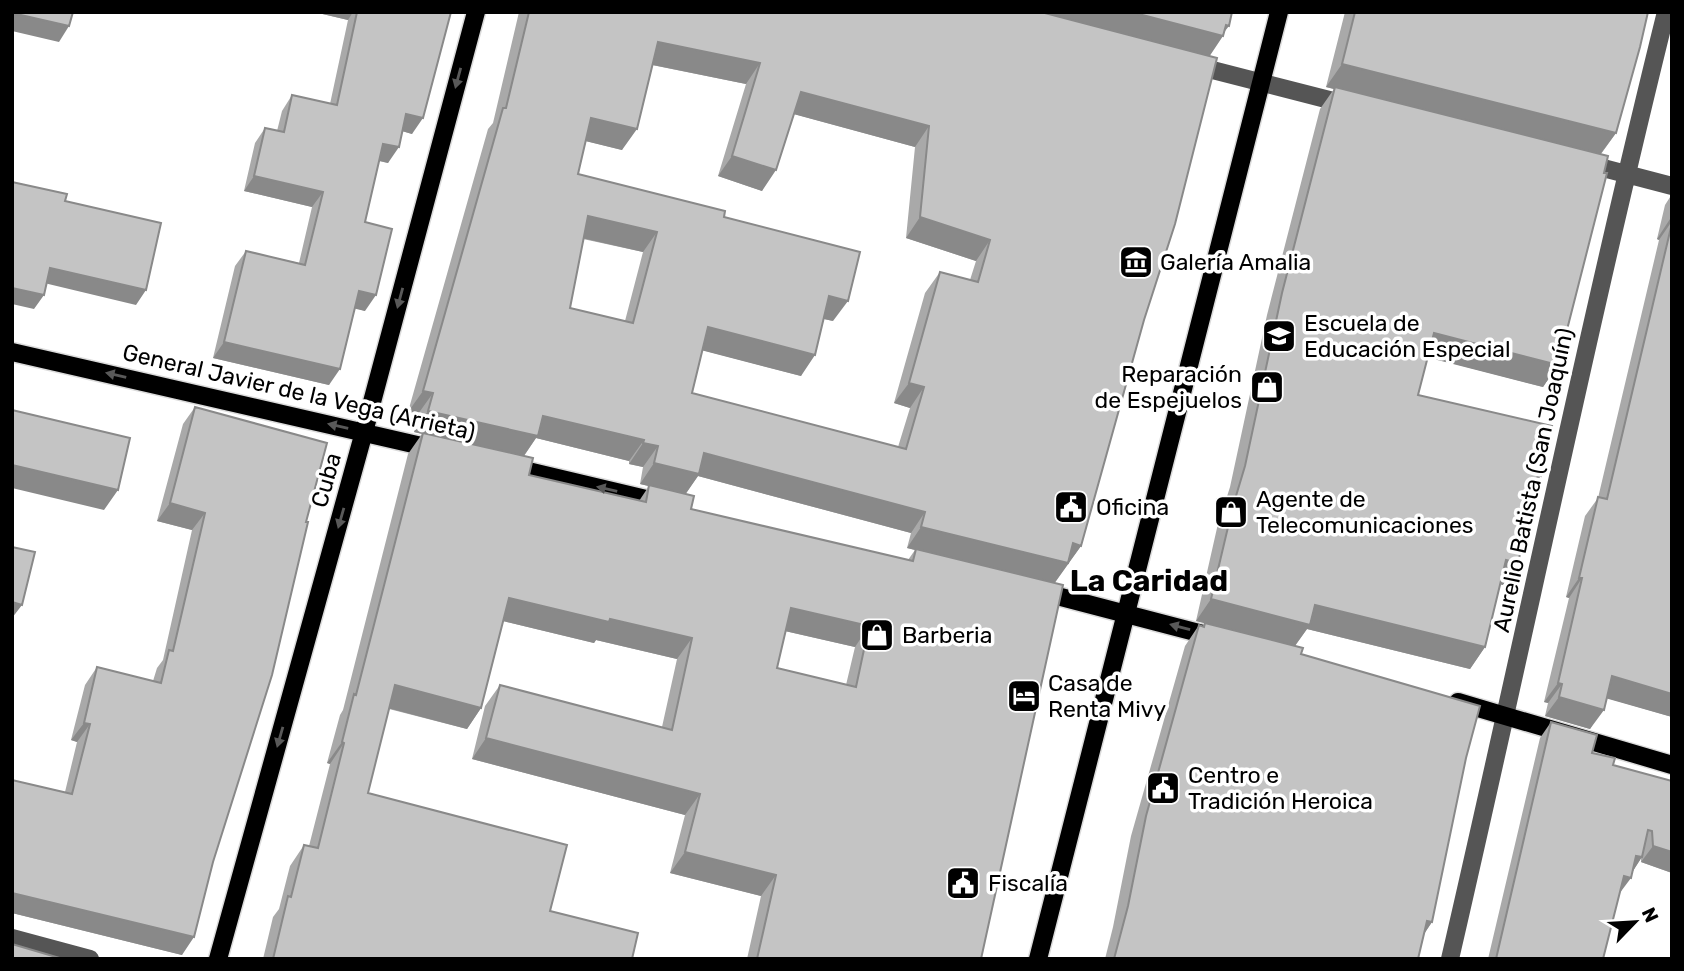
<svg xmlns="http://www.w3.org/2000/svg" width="1684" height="971" font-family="Rubik,sans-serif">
<rect width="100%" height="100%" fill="#fff"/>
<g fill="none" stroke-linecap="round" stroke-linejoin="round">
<g stroke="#dbdbdb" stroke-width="21">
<path id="major" d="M12,352L439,450
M507,466L663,503
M1038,591L1218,638
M1458,702L1672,765
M218,959L364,432L476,12
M1038,959L1279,12"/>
</g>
<path stroke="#555" stroke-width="18" d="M1193,65L1349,105
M1584,163L1672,186
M12,938L90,959
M1450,959C1523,644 1588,326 1666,12"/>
<use href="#major" stroke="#000" stroke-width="18"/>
</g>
<path fill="#a9a9a9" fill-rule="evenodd" d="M314,12H451L412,134L402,131L388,163L379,161L365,222V311L355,308L329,385L213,358L235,266L246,251L299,263L312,207L244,191L255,143L265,128L277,131L282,111L292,95L330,104L348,20Z
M519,12H1232L1224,32L1209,56L1144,320L1081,546L1054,583L981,959H747L761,896L670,873L685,815L472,759L485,706L500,685L662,727L677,659L596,640L594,643L503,621L481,708L467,729L389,709L368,793L550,911L632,959H263L273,917L279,909L290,866L304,845L309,846L330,764L327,763L340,715L343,710L408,454L422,434L414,432L418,414L408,412L488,129L493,123ZM652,65L746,84L718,176L762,191L794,114L915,147L906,238L976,261L970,280L940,272L925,293L894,403L910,408L898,447L692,393L702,350L801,376L824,319L833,321L724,217L578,174L586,141L622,150ZM583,239L643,252L625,321L570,308ZM536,438L629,461V464L643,467L640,484L649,486L639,501L529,475L524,456ZM698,476L911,533L907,548L915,550L908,560L691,509L685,494ZM785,631L855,647L846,685L777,668Z
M1345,12H1648L1616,133L1601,154L1604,173L1558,365L1543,387L1428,357L1418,395L1541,476L1536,483L1518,563L1503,585L1500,584L1485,647L1470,669L1307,629L1295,646L1301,654L1466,758L1432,922L1424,934L1418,959H1105L1113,927L1131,836L1185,646L1199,625L1203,626L1205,623L1196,621L1217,528L1230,487L1267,315L1320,109L1334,89L1326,87Z
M1672,194V717L1607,698L1590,729L1545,716L1548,703L1544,702L1569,598L1566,597L1585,516L1598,498L1659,240L1657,239L1665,205Z
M195,407L327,443L182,955L12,913V780L65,792L77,742L71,740L85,685L97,667L153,681L157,668L163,660L192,530L157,521L183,424Z
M1551,722L1592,753L1613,765L1672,781V873L1641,862V858L1633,871L1619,894L1603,959H1488L1540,738Z"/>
<path fill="#898989" d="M314,12H353L348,20Z
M1037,12H1131L1229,26L1221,36H1223L1209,57Z
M12,13L69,26L59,42L12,31Z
M658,42L760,63L746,84L643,63Z
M1342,64L1616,133L1599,156L1326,87Z
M801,92L929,126L915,147L786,112Z
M406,114L423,118L412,134L395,129Z
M591,118L637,129L622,150L577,139Z
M383,144L399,147L388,163L372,159Z
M732,156L776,170L762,191L718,176Z
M254,176L323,192L312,207L244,191Z
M588,216L657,232L643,252L573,236Z
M920,217L990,240L976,261L906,238Z
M1670,219L1672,221L1659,240L1657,239Z
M50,268L146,290L136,305L40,282Z
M12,288L44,295L34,309L12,304Z
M359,291L376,295L365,311L348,307Z
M829,296L848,301L833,321L815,317Z
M708,327L815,355L801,376L693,348Z
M1434,333L1558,365L1543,387L1418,355Z
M224,342L340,369L329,385L213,358Z
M909,383L924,387L910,408L894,403Z
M423,391L433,393L418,414L408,412Z
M428,411L543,416L644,440L629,461L536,438L523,457L414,432Z
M643,443L658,446L643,467L629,464Z
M704,453L925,512L911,533L698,476L685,495L640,484L654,463Z
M12,465L118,490L104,510L12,488Z
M170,503L205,513L192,530L157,521Z
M921,527L1073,543L1081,546L1054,584L907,548Z
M1506,560L1518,563L1503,585L1491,582Z
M1579,578H1582L1569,598L1566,597Z
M509,598L610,619L692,638L677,659L596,640L594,643L495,619Z
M1211,599L1315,605L1485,647L1470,669L1307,629L1294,647L1196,621Z
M12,602L22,605L12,618Z
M791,608L869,626L855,647L776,629Z
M1612,676L1672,694V717L1598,696Z
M1558,683L1562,684L1548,703L1544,702Z
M395,685L481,708L467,729L380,706Z
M1559,697L1604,710L1590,729L1545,716Z
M84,723L90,724L77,742L71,740Z
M486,738L700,794L685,815L472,759Z
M342,742L344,743L330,764L327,763Z
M1653,846L1672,852V873L1641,862Z
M685,852L776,875L761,896L670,873Z
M1636,856L1642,857L1631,874Z
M1624,876L1631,878L1619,894Z
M12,893L194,937L182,955L12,913Z
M1427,921L1432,922L1418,943Z"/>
<path fill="#c4c4c4" stroke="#898989" stroke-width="2" fill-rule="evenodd" d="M12,12H73L69,26L12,13Z
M357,12H451L423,118L406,114L399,147L383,144L365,222L392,229L376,295L359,291L340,369L224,342L246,251L305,265L323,192L254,176L265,128L284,132L292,95L337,105Z
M529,12H1041L1217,58L1175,224L1144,320L1081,546L1073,543L1068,563L921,527L925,512L704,453L699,474L654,463L658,446L643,443L644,440L543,416L538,436L428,411L433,393L423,391L503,108H506ZM658,42L760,63L732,156L776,170L801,92L929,126L920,217L990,240L978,282L940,272L909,383L924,387L906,449L692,393L708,327L815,355L829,296L848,301L860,252L724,217L725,211L578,174L591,118L637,129ZM588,216L657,232L633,323L570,308Z
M1131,12H1232L1229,26L1226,25L1223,36Z
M1355,12H1648L1640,47L1616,133L1342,64Z
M1335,87L1608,156L1604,173H1607L1558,365L1434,333L1418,395L1552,426L1541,476L1538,475L1518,563L1506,560L1485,647L1315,605L1310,625L1211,599L1233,506L1245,466L1282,293Z
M12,182L67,194L65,201L161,223L146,290L50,268L44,295L12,288Z
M1672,223V694L1612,676L1604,710L1559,697L1562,684L1558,683L1582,578H1579L1598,497L1607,499Z
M195,407L327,443L306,522H308L272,675L213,862L194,937L12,893V780L72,794L90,724L84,723L97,667L161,683L169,650L173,651L205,513L170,503Z
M12,410L130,438L118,490L12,465Z
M423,433L533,458L529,475L646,502L649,485L694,496L691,509L913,561L916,549L1063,585L981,959H757L776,875L685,852L700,794L486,738L500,685L672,730L692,638L610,619L609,622L509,598L481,708L395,685L368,793L567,845L550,911L638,933L632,959H273L288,896L291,897L304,845L318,848L344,743L342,742L354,694L356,695ZM791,608L869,626L856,687L777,668Z
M12,547L35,552L22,605L12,602Z
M1205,623L1303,648L1301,654L1480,706L1466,758L1432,922L1427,921L1418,959H1114L1128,906L1146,816L1199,625L1204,627Z
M1551,722L1597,735L1592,753L1615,758L1613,765L1672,781V852L1653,846L1652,831L1648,830L1642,857L1636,856L1631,878L1624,876L1603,959H1496Z
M12,944L63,959H12Z"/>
<defs><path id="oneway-solid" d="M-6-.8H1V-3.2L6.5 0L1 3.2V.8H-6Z" transform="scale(1.75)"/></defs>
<g fill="#595959">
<use href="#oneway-solid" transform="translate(458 78) rotate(105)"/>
<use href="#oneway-solid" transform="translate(400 298) rotate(105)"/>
<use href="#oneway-solid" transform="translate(116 375) rotate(-167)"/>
<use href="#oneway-solid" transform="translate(338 426) rotate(-167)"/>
<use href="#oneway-solid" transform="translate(607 489) rotate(-167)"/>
<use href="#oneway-solid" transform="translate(341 518) rotate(106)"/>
<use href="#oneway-solid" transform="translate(1180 627) rotate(-165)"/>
<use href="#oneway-solid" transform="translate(280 737) rotate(106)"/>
</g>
<defs>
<g id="museum-square" transform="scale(1.75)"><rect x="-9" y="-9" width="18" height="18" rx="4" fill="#000" stroke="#fff"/><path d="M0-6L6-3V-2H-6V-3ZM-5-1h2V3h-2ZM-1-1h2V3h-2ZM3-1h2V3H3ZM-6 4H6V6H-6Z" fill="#fff"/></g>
<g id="school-square" transform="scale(1.75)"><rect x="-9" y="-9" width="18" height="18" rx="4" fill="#000" stroke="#fff"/><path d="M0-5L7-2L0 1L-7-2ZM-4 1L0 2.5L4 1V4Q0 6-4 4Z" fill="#fff"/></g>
<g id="shop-square" transform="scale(1.75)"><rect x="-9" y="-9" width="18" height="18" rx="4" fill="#000" stroke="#fff"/><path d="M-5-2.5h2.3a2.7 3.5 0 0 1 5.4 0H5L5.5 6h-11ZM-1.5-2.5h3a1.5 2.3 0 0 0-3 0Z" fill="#fff"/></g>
<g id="civic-square" transform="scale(1.75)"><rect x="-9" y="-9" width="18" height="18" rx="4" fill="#000" stroke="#fff"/><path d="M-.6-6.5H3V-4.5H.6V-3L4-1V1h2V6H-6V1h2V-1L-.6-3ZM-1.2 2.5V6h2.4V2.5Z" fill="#fff"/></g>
<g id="hotel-square" transform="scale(1.75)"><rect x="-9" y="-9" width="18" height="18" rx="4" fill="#000" stroke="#fff"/><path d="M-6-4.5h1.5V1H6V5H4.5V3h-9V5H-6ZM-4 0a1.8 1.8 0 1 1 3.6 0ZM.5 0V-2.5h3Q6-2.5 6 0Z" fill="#fff"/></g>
</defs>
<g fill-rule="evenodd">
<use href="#museum-square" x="1136" y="262"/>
<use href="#school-square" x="1279" y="336"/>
<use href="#shop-square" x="1267" y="387"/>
<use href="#civic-square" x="1071" y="507"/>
<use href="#shop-square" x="1231" y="512"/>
<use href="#shop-square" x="877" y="635"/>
<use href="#hotel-square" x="1024" y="696"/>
<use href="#civic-square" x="1163" y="788"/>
<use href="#civic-square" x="963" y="883"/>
</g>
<g text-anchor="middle" stroke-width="7" stroke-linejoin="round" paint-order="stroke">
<g font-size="23" fill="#000" stroke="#fff" text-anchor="start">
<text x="1160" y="270">Galería Amalia</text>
<text x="1304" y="331">Escuela de<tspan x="1304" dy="26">Educación Especial</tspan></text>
<text x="1242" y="382" text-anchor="end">Reparación<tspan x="1242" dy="26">de Espejuelos</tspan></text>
<text x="1256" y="507">Agente de<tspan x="1256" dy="26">Telecomunicaciones</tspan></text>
<text x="1096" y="515">Oficina</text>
<text x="902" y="643">Barberia</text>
<text x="1048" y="691">Casa de<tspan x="1048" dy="26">Renta Mivy</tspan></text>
<text x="1188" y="783">Centro e<tspan x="1188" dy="26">Tradición Heroica</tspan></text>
<text x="988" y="891">Fiscalía</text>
</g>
<g font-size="23" fill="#000" stroke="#fff">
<text transform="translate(299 392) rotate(13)" y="8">General Javier de la Vega (Arrieta)</text>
<text transform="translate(326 480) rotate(-74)" y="8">Cuba</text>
<text transform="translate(1533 480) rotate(-78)" y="8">Aurelio Batista (San Joaquín)</text>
</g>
<g font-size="30" font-weight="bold" fill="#000" stroke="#fff">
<text x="1149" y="591">La Caridad</text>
</g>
</g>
<rect width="1684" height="971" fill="none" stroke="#000000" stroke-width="28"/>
<g transform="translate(1635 922) rotate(65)" stroke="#ffffff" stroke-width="5" paint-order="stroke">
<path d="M0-5L12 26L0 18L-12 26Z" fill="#000000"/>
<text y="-10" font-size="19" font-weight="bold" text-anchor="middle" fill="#000000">N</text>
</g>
</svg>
